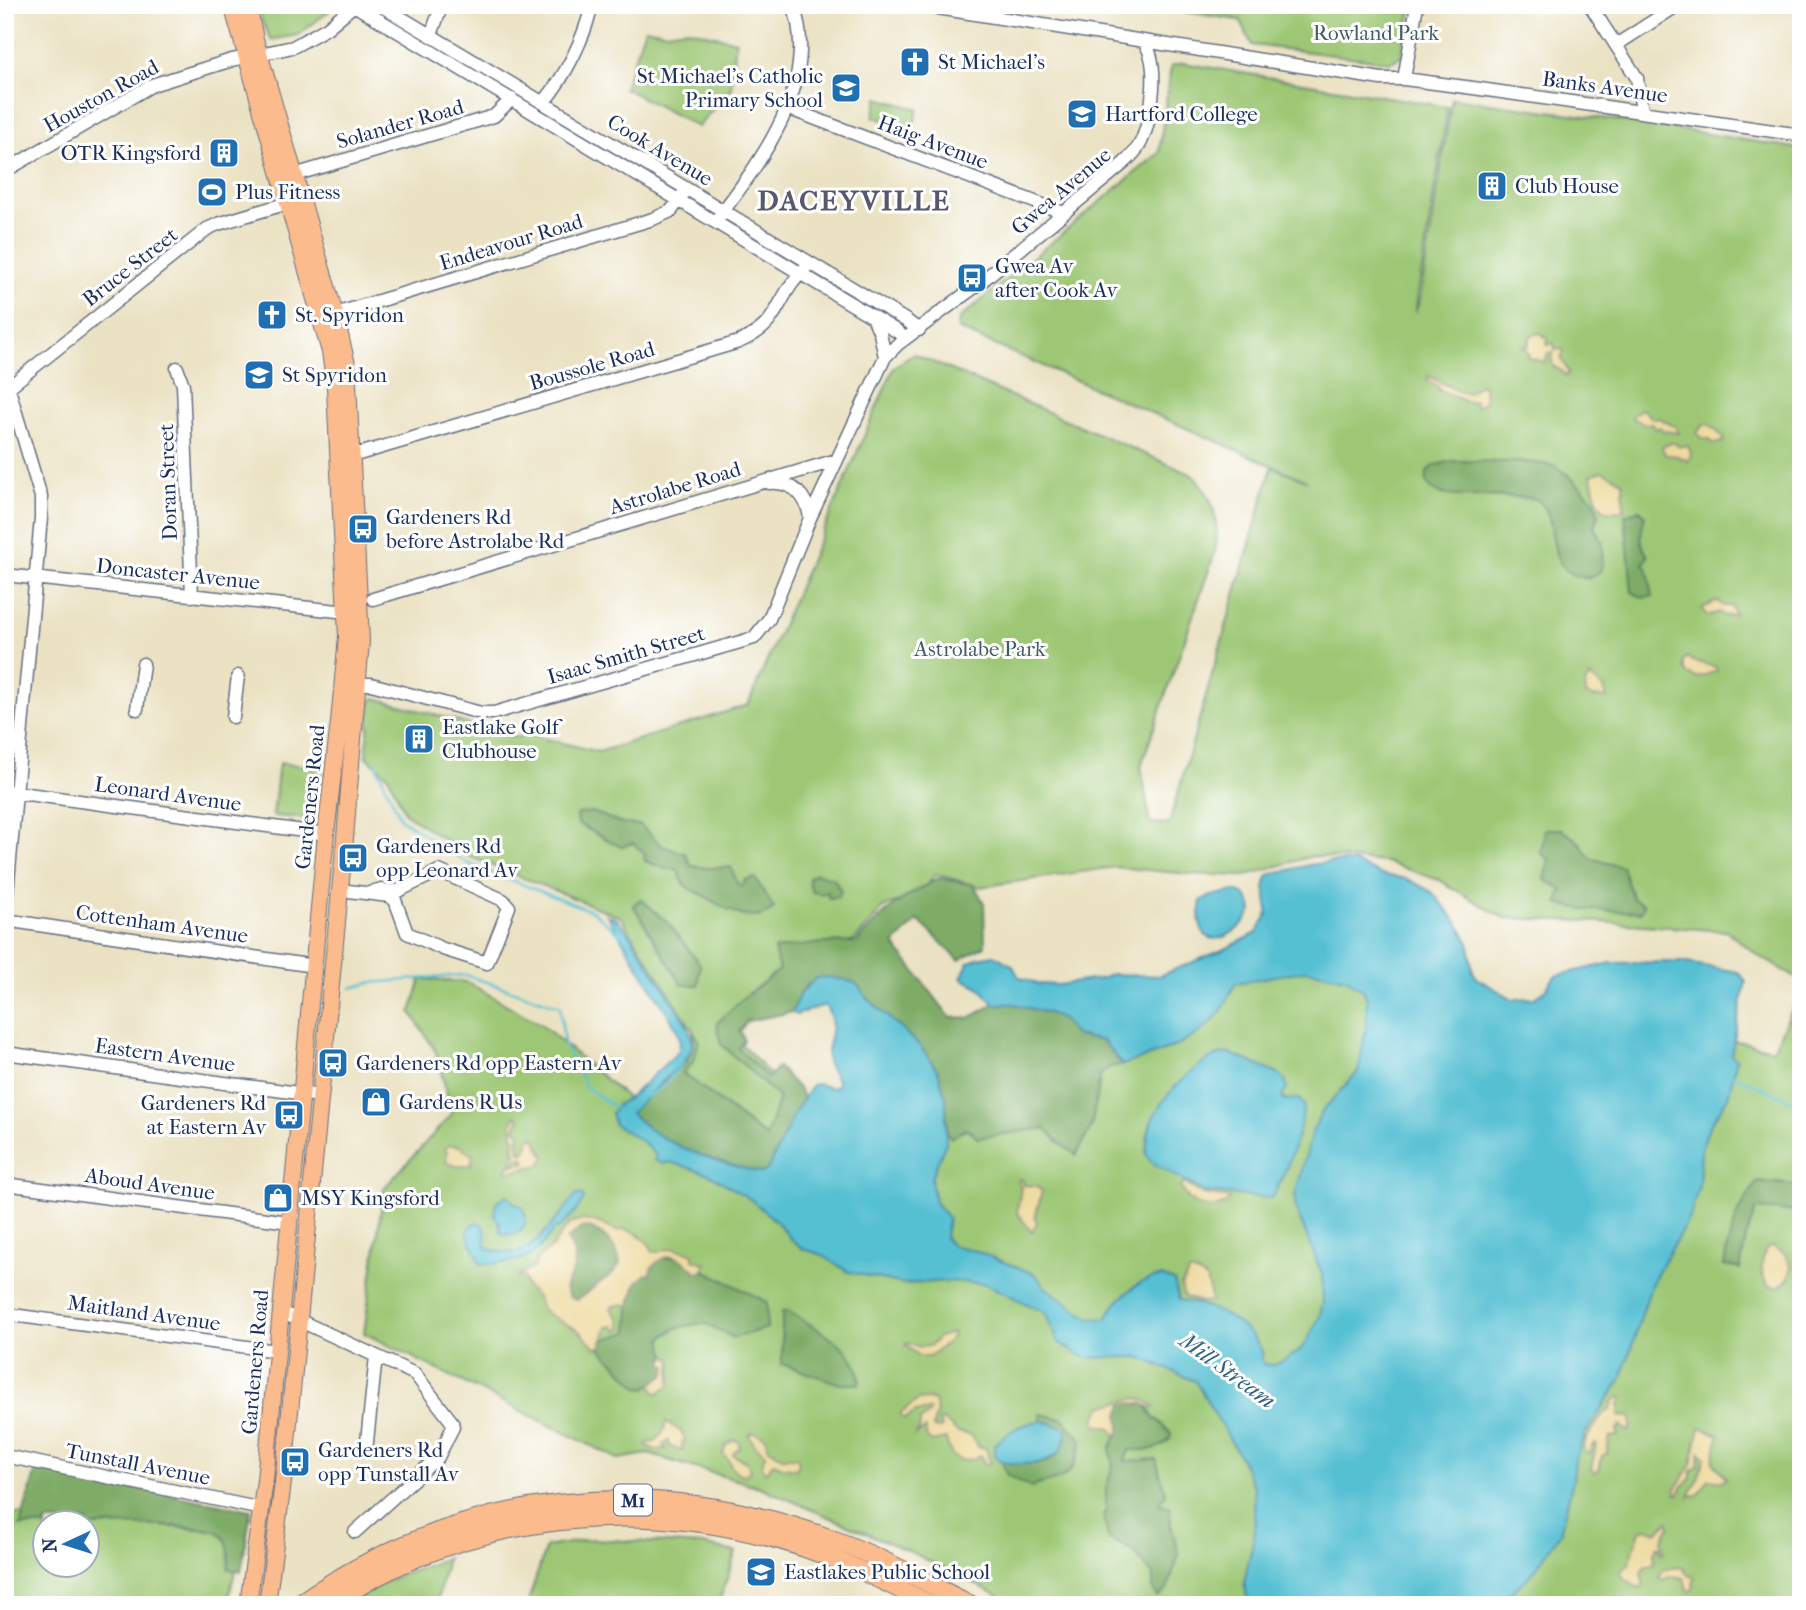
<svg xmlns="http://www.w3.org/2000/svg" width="1806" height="1610" font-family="'IM FELL French Canon',serif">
<rect width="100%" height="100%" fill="#fff"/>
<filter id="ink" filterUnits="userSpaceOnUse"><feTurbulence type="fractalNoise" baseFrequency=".0143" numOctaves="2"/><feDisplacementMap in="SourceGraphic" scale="14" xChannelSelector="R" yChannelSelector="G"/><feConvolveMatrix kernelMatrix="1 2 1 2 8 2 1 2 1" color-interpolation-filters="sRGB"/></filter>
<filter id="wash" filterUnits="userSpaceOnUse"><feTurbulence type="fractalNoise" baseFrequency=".00686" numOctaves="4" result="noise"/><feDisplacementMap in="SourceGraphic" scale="28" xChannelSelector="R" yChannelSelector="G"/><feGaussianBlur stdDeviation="1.57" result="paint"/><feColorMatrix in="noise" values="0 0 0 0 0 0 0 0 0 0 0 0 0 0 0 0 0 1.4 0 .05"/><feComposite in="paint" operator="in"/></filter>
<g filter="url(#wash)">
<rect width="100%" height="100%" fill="#ebe2c3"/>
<path fill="#9dc774" stroke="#5c7b69" stroke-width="2" fill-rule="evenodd" d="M259,5H337L298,35L271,40L262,21Z
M1135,5H1412L1402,56L1391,62L1252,45L1240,20Z
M645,28L665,32L687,29L736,41L731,88L698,127L624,88Z
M1183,63L1448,107L1415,313L1420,299L1452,98L1652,125L1801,149V981L1759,956L1726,931L1587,921L1504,918L1439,880L1386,862L1312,856L1244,876L1189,874L1115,867L980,887L936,874L922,891L883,908L857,938L730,1032L790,1096L774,1143L683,1073L699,1040L621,917L468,856L405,813L389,777L366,756L371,700L375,698L515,737L520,738L521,733L599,752L748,705L894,367L914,354L1191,474C1214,495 1220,522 1215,552L1141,766L1150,823L1169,824L1272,467L1308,481L958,329L959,319L1159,153L1171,66Z
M878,98L918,109L913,128L873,117Z
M279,763L322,768L315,819L273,816Z
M1297,961L1381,979L1337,1290L1268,1605H1017L915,1554L760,1487L648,1454L618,1459L364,1333L384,1188L452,1114L436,1052L411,1012L421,979L467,982L542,1025L653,1120L732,1154L925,1133L1078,1069L1227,976Z
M1801,996V1605H1475L1705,1034L1773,1049L1798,998Z
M5,1513L244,1533L227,1605H5ZM46,1522H88V1564H46Z
M592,1539L702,1545L736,1552L718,1605H527L546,1547Z
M447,1558L436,1605H346L391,1579Z"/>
<path fill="#7eac66" stroke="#4c6e62" stroke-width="2" d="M1452,461L1529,462L1556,466L1569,476L1594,500L1599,515L1594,527L1603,544L1602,570L1589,578C1537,575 1565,518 1536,499C1519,496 1500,497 1482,496C1465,496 1418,501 1428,470L1436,465Z
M1640,510L1645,515C1641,530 1638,543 1648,556L1644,564L1647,568L1653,596L1643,598L1632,592L1625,515Z
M593,812L623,824L640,825L662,846L685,853L691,866L710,868L731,867L737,883L742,887L745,880L755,878L774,908C753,929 723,907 703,895C699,892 693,891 688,888C683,884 680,875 677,869H665L645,861L644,853L633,843L621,847L578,824L577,814Z
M1545,829H1561L1579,842L1590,858L1622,867L1633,899L1644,904L1641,912L1588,910L1558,904L1562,889L1545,880L1549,859L1541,853Z
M815,873L834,879L841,891L838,897L828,898V892L822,894L813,892L809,885V878Z
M939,878L974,885L984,903L985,946L959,960L918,920L894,944L950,1017L969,1018L994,1004H1014L1048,1013L1063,1020L1076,1035L1103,1041L1123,1065L1110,1067L1101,1074L1091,1128L1076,1155L1056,1140L1045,1128L977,1138L971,1131L965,1129L951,1138L947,1132L946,1098L938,1071L919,1045L867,998L857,984L836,978L807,985L800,994L792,1012L747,1021L740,1031L744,1040L738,1048L768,1078L778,1067L800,1090L803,1099L768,1169L762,1173C717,1163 663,1146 630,1113L687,1061L693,1043V1031L699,1040L694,1061L683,1073L766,1137L779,1098L721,1044L717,1023L743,998L779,970L774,949L822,943L857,942C884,910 902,898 939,878Z
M641,899L668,923L700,964L698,985H682L633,905Z
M1758,1181L1801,1186V1212L1756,1209L1746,1237L1740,1269L1724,1266C1728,1235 1739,1206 1758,1181Z
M588,1227C604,1234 618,1246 620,1264L613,1273L577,1300L569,1297L565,1288L574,1268L567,1240L581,1228Z
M678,1257C688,1261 692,1268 702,1272L704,1270L767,1302V1328L734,1338L704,1323L676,1328L662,1338L665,1356L663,1359L667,1366L666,1373L646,1388L638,1387L600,1348L603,1340L628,1332L629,1307L638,1279L660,1259Z
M788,1311C812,1327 865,1350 859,1384H840L782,1364V1312Z
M1133,1403L1145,1404L1155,1420L1157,1419L1171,1434V1438C1158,1452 1146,1450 1129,1450L1125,1461L1156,1459L1166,1495L1160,1500V1504L1170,1506L1171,1525L1179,1555L1167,1590L1157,1597L1153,1589V1575L1133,1551L1108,1538L1103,1514L1106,1511V1489L1113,1464L1110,1448L1120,1431L1119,1415L1123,1404Z
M1040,1414L1063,1419L1082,1440C1073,1479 1066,1477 1030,1487L1007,1475L1002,1462C1020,1464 1056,1470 1062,1445C1063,1440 1063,1433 1063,1428H1057L1049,1422L1040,1421Z
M36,1470L251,1510L241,1571L228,1569C229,1557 231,1541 219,1533C202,1523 112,1526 88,1526V1522H46L45,1526H20Z"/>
<path fill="#eeda9e" stroke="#84847e" stroke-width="2" fill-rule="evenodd" d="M1540,333L1548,339L1547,345L1554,343L1555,350L1562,349L1564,351L1561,358L1568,371V375L1565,376L1562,371L1554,367L1551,359L1553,353H1548L1545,362L1529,358L1528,352L1522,346L1527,347L1531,335Z
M1428,376L1461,392L1467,393L1480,384L1484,386L1485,401L1476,407L1474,401L1466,402L1439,390L1438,386L1427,381Z
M1639,410H1644L1653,419L1659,418L1676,427L1679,433L1663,431L1660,427L1656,429L1652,424C1643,426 1639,419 1632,419L1633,415Z
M1709,424L1724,438L1723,442L1714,444L1709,439H1702L1697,433L1703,425Z
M1675,442L1678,446H1688L1691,454L1688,462L1684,458L1681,459L1679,456L1666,455L1662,449L1663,446Z
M1602,471C1609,476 1617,476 1623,482L1624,509C1598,521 1594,493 1591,475Z
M1718,601L1723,606H1731L1735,614L1725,616L1719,612L1707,616L1702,608Z
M1687,657L1693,661L1716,667L1717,671L1697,678L1687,674L1684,668V660Z
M1590,677L1604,688L1607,698L1591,697L1586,694L1585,684Z
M516,1115L520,1119L514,1128L521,1133L518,1140L520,1152H525L529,1140L535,1137L545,1157L540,1165L509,1172L507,1171L508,1166L526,1162L523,1157L517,1158L513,1163L511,1160L516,1153L513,1146L515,1141L511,1125Z
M449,1145L460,1146L473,1156L471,1165L456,1166L446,1162L447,1151L445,1148Z
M1019,1179L1023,1180L1024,1185L1037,1186L1042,1191L1035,1218L1037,1223L1032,1232L1017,1213L1021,1187L1019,1184Z
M1184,1183L1202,1194L1230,1198C1225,1210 1202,1209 1192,1202C1186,1197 1185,1192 1180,1188Z
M583,1220L597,1222L617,1231C632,1226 647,1239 653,1251L658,1252L673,1248L692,1253L694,1260L706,1263L702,1272H697C679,1257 671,1247 651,1268L650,1275L646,1274L636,1283L629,1307L624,1304L613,1306L611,1308L620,1320L621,1329L617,1331L613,1326L607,1327L601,1346L596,1348L578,1330L549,1315L542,1309L537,1297L526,1286L524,1277H518L521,1273L534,1268L538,1258L552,1247L569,1224ZM588,1227C604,1234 618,1246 620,1264L613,1273L577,1300L569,1297L565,1288C574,1268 581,1260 567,1240L581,1228Z
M1772,1246L1785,1254L1792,1267L1788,1279L1778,1288L1768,1286C1760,1275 1760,1260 1767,1248Z
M1189,1272H1194L1206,1278L1212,1301L1202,1302L1184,1297L1181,1286Z
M952,1333L953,1335L946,1344L929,1357L919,1356L905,1345L907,1343C919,1348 931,1350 938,1337Z
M667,1354L672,1361L670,1385L659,1393L655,1392L652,1384L666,1373L667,1366L663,1362Z
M1620,1397L1623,1398L1619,1404V1416L1631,1417L1632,1426L1628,1432L1621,1426L1617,1429L1618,1436L1610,1437L1607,1453L1602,1456L1599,1471L1594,1473L1591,1469L1596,1444H1593L1589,1453L1584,1452V1445L1588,1436L1603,1414L1610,1410L1613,1401Z
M1139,1398L1146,1401L1154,1407L1150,1408L1142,1403L1123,1404L1119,1415L1120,1431L1116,1436L1111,1428L1096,1425V1417L1102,1406Z
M929,1399L934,1401C940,1416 934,1415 933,1428L940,1429L941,1427L939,1421L943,1420L957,1432L971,1435L978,1447L986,1448L990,1463L984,1464L981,1455C974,1460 961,1463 953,1456C949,1452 948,1444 946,1439L932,1442L927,1438L925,1429L916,1435L920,1427V1421L929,1414L930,1410L916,1412L904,1419L901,1417V1413L918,1400Z
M666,1422L682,1432L685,1441L682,1442V1451L670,1447L669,1441L663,1445L666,1449L655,1450L647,1446V1443L655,1442L663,1432Z
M1700,1427L1719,1435L1713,1462L1726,1478L1723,1481L1709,1479L1698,1495L1689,1496L1698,1480L1705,1457L1700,1453L1698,1466L1692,1470L1691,1479L1683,1486L1678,1495L1676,1494V1489L1692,1464Z
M752,1432L766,1437L768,1448L782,1457H797L799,1463L797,1469L783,1467L773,1463L767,1471H764L762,1465L765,1454L754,1444L749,1435Z
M734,1440L739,1442L740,1447L734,1452L733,1455L748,1463L750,1471L747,1474L741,1475L731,1467L730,1462L723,1455L725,1446Z
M1668,1521L1670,1526L1662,1541L1664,1552L1661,1553L1660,1546L1658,1545L1654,1553L1655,1563L1644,1567L1641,1573L1644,1586L1639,1588L1623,1577L1620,1572L1629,1564L1640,1531L1647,1528L1657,1532Z
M1680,1566L1683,1567L1687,1574L1694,1577L1693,1589L1690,1591L1687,1590L1684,1578L1672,1576L1663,1580L1659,1577L1663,1570Z"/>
<path fill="#56c0d3" stroke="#387898" stroke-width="2" d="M1331,862H1353L1382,875L1407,879L1432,892L1458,923L1469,943L1473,972L1478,979L1513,999L1535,998L1546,989L1555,976L1612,963L1680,962L1738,972L1746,981L1731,1055L1737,1059L1728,1097L1709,1127L1701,1150L1699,1185L1690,1216L1652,1283L1621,1380L1586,1432L1575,1461L1573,1480L1560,1533L1532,1574L1497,1605H1249L1244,1583L1255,1532L1254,1488L1242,1460L1200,1389L1195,1381L1139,1357L1087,1358L1075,1353L1058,1342L1046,1314L1040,1310L986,1284L949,1281L904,1284L849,1272L820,1254L803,1249L791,1239L777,1222L750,1199L709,1174L670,1162L663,1164L654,1160L656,1155L640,1140L614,1124L611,1113L616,1109L617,1105L630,1097L679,1051L680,1040L677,1029L607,915L616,918L629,933L685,1021C701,1050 688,1058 667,1077C655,1089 642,1101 631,1113C662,1146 718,1163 762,1173L768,1169L797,1109L812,1085L818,1084L832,1088L838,1084C837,1075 827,1068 827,1059C825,1038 840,1030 825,1005L796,1015L792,1012L800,994L816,978L827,977L846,980L857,984L867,998L919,1045L938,1071L946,1098V1143L931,1178L935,1202L948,1218L945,1238L951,1245L973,1250L1035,1274L1045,1287L1089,1318L1106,1319C1116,1298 1149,1267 1174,1281L1179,1300C1212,1305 1248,1322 1263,1353L1261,1358L1263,1364L1275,1365L1298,1352L1307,1342L1319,1318L1323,1303L1322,1274L1296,1210L1295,1196L1312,1132L1323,1110L1358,1072L1366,1029L1367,1000L1364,991L1346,978L1308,970L1236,983C1230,992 1227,1003 1220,1012C1198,1043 1157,1053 1123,1065L1103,1041L1075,1035L1063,1020L1048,1013L1014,1004H994L979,987L961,978L968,963L978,958L994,955L1012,965L1019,977L1038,984L1059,985L1103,978L1111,974L1159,976L1225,949L1257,933L1268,913L1265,888L1268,875L1309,865Z
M1234,891C1247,894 1250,899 1252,911C1233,944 1191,955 1201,901L1208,897Z
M1229,1053L1279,1074L1285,1079L1287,1089L1283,1094V1100L1299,1099L1304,1105C1303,1126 1284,1180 1272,1197L1268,1198L1204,1192L1151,1162L1146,1154C1147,1142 1148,1127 1154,1116C1165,1093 1202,1055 1229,1053Z
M577,1194L582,1195L584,1199L577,1210L558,1229L555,1228C549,1238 542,1246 533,1254C527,1260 487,1266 479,1263C480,1249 454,1230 478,1222C489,1229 485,1237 485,1246C494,1253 517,1255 528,1248C539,1242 567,1206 577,1194Z
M508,1195L513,1202L522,1207C532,1225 520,1239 501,1233L499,1222L494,1215L497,1201Z
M1040,1421C1049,1422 1059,1426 1067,1429C1066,1459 1042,1465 1017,1464C1008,1463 1002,1463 995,1457L994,1445C1008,1432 1019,1424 1040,1421Z"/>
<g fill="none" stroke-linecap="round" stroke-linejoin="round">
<path stroke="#56c0d3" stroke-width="2.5" d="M375,762L401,819L469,864L594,912L619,934
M351,988L370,983L465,975L560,1006L564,1044L586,1087L617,1109
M1731,1074L1801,1105
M646,1097L665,1085L683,1062"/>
</g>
</g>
<g filter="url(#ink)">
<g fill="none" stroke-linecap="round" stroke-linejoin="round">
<g stroke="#646e81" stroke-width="15">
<path id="minor" d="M354,5L898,332L905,339
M380,5L907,321L919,330
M919,5L1381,79H1404L1473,88L1801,135
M1590,5L1637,78L1642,111
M431,35L442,5
M1616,45L1678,5
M1404,79L1417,5
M544,102C566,75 584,39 592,5
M787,108L1064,213
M5,171L152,85L232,60L293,47L327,28L354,5
M294,175L494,116L512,99
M718,218C761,161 821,82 793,5
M335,314L653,219L671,211L684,193
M873,317L880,333L885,357
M177,368L183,385L192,596
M5,376L41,497V518L5,915
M9,387L207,229L218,224L288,203
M352,456L739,342C774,326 772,314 791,285C796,278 801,273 806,267
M769,483C793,481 807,496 810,518
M5,575L347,612
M373,599L837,460
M354,690L359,684H371L481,713H494L754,638L769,619L810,518L885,357L898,344L976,286L1124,163C1131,157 1137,150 1141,142C1152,119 1161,61 1143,41
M137,709L143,664
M233,717L238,676
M5,791L326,834
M340,890L389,896L395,900L407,933L443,949L487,963L509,907L503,900L439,871L398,891L378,890L372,892
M5,920L314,966
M5,1053L320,1096
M5,1184L289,1222
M281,1312L376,1356L366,1451
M5,1314L277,1351
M5,1456L262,1509
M355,1532L438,1457L453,1427L452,1422L415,1374L376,1356"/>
</g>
<g stroke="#646e81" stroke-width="18">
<path id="major" d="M232,5L330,352L335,388L347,636L339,722L326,834L265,1480L248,1605
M248,5L255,39L335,314L347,364L361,641L345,838L299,1320L283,1482L267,1605"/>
</g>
<g stroke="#646e81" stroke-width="20">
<path id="highway" d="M297,1605C463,1490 650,1471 837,1541C883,1558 927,1583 971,1605
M329,1605C468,1511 647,1494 805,1548C848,1563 890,1584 931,1605"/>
</g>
<use href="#minor" stroke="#fff" stroke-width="12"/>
<use href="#major" stroke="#fbbb8d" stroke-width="16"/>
<use href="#highway" stroke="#fbbb8d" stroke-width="18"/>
</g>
</g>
<defs>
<g id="church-square" transform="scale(1.575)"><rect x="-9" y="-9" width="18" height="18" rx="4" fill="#1f6fb2" stroke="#fff"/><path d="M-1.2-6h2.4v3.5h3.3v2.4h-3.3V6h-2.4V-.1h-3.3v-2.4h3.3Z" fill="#fff"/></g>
<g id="school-square" transform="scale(1.575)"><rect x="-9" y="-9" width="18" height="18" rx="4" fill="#1f6fb2" stroke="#fff"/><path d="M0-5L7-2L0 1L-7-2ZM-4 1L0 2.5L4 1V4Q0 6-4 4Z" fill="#fff"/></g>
<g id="building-square" transform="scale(1.575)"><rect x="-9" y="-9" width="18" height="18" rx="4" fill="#1f6fb2" stroke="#fff"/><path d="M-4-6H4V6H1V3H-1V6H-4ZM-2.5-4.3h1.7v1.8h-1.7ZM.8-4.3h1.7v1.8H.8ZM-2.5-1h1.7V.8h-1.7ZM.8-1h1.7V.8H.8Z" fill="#fff"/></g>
<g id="stadium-square" transform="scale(1.575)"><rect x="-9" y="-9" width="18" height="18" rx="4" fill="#1f6fb2" stroke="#fff"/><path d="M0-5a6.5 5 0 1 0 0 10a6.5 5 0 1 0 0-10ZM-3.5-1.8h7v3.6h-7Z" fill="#fff"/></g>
<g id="bus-square" transform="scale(1.575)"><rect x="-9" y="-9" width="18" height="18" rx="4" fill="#1f6fb2" stroke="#fff"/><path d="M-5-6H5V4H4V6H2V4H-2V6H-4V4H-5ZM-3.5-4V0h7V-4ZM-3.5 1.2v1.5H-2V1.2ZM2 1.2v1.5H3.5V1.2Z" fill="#fff"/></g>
<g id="shop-square" transform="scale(1.575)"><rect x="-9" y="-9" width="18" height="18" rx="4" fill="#1f6fb2" stroke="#fff"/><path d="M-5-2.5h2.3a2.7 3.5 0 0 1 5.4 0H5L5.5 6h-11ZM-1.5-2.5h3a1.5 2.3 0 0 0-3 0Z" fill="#fff"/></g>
</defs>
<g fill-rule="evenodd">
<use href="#church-square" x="915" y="62"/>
<use href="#school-square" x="846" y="88"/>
<use href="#school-square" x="1082" y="114"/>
<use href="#building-square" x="224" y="153"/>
<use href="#building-square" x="1492" y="186"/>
<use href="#stadium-square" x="212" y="192"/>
<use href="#bus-square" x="972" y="278"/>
<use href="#church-square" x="272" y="315"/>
<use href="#school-square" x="259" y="375"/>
<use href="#bus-square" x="363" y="529"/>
<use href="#building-square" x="419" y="739"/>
<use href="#bus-square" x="353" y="858"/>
<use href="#bus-square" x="333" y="1063"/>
<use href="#shop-square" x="376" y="1102"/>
<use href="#bus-square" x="289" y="1115"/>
<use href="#shop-square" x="278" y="1198"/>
<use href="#bus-square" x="295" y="1462"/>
<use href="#school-square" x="761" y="1572"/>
</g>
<g text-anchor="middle" stroke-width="6" stroke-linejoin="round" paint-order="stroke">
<rect fill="#fff" stroke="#5f6d8e" stroke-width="2" x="614" y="1484.5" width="38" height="31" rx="5"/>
<g font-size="19" font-weight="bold" fill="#1b2f5e">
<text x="633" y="1507">M1</text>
</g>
<g font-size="21" fill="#425d65" stroke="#fff">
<text x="1376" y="40">Rowland Park</text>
<text x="980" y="656">Astrolabe Park</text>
</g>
<g font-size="21" fill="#1b2f5e" stroke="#fff" text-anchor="start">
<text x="938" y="69">St Michael's</text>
<text x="823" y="83" text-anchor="end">St Michael's Catholic<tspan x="823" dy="24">Primary School</tspan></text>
<text x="1105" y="121">Hartford College</text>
<text x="201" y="160" text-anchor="end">OTR Kingsford</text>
<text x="1515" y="193">Club House</text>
<text x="235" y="199">Plus Fitness</text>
<text x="995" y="273">Gwea Av<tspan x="995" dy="24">after Cook Av</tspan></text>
<text x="295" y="322">St. Spyridon</text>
<text x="282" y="382">St Spyridon</text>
<text x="386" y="524">Gardeners Rd<tspan x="386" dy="24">before Astrolabe Rd</tspan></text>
<text x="442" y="734">Eastlake Golf<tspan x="442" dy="24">Clubhouse</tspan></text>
<text x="376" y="853">Gardeners Rd<tspan x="376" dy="24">opp Leonard Av</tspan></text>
<text x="356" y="1070">Gardeners Rd opp Eastern Av</text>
<text x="399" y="1109">Gardens R Us</text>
<text x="266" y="1110" text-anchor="end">Gardeners Rd<tspan x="266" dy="24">at Eastern Av</tspan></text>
<text x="301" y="1205">MSY Kingsford</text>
<text x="318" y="1457">Gardeners Rd<tspan x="318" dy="24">opp Tunstall Av</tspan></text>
<text x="784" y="1579">Eastlakes Public School</text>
</g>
<g font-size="21" fill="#1b2f5e" stroke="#fff">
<text transform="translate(1605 87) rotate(8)" y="7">Banks Avenue</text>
<text transform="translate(101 96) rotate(-29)" y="7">Houston Road</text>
<text transform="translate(400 124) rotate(-16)" y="7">Solander Road</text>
<text transform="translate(933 142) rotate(21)" y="7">Haig Avenue</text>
<text transform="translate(660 150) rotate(31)" y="7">Cook Avenue</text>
<text transform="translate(1061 191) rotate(-40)" y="7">Gwea Avenue</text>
<text transform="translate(511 242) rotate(-17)" y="7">Endeavour Road</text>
<text transform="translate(130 267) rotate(-38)" y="7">Bruce Street</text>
<text transform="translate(592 366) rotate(-16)" y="7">Boussole Road</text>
<text transform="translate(168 482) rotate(-92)" y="7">Doran Street</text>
<text transform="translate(675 488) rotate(-17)" y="7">Astrolabe Road</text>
<text transform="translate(178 574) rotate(6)" y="7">Doncaster Avenue</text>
<text transform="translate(626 655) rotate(-16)" y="7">Isaac Smith Street</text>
<text transform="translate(168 794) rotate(8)" y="7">Leonard Avenue</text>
<text transform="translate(310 797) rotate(-84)" y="7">Gardeners Road</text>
<text transform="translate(162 924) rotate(8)" y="7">Cottenham Avenue</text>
<text transform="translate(165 1055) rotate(8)" y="7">Eastern Avenue</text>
<text transform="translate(150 1184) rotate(8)" y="7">Aboud Avenue</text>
<text transform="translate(144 1313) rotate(8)" y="7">Maitland Avenue</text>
<text transform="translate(255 1362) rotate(-85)" y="7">Gardeners Road</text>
<text transform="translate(138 1464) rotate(11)" y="7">Tunstall Avenue</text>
</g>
<g font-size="23" font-style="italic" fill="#306287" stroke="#fff">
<text transform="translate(1228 1370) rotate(36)" y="8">Mill Stream</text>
</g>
<g font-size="28" font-weight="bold" letter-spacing="2" fill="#58576b" stroke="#fff">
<text x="854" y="210">DACEYVILLE</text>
</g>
</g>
<rect width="1806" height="1610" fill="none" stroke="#fff" stroke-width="28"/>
<g transform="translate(66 1544) rotate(266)"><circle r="33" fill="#ffffff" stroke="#a4acbf" stroke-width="2"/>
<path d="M0-5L12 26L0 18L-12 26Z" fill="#1f6fb2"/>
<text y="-10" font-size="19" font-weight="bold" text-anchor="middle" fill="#1b2f5e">N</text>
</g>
</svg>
